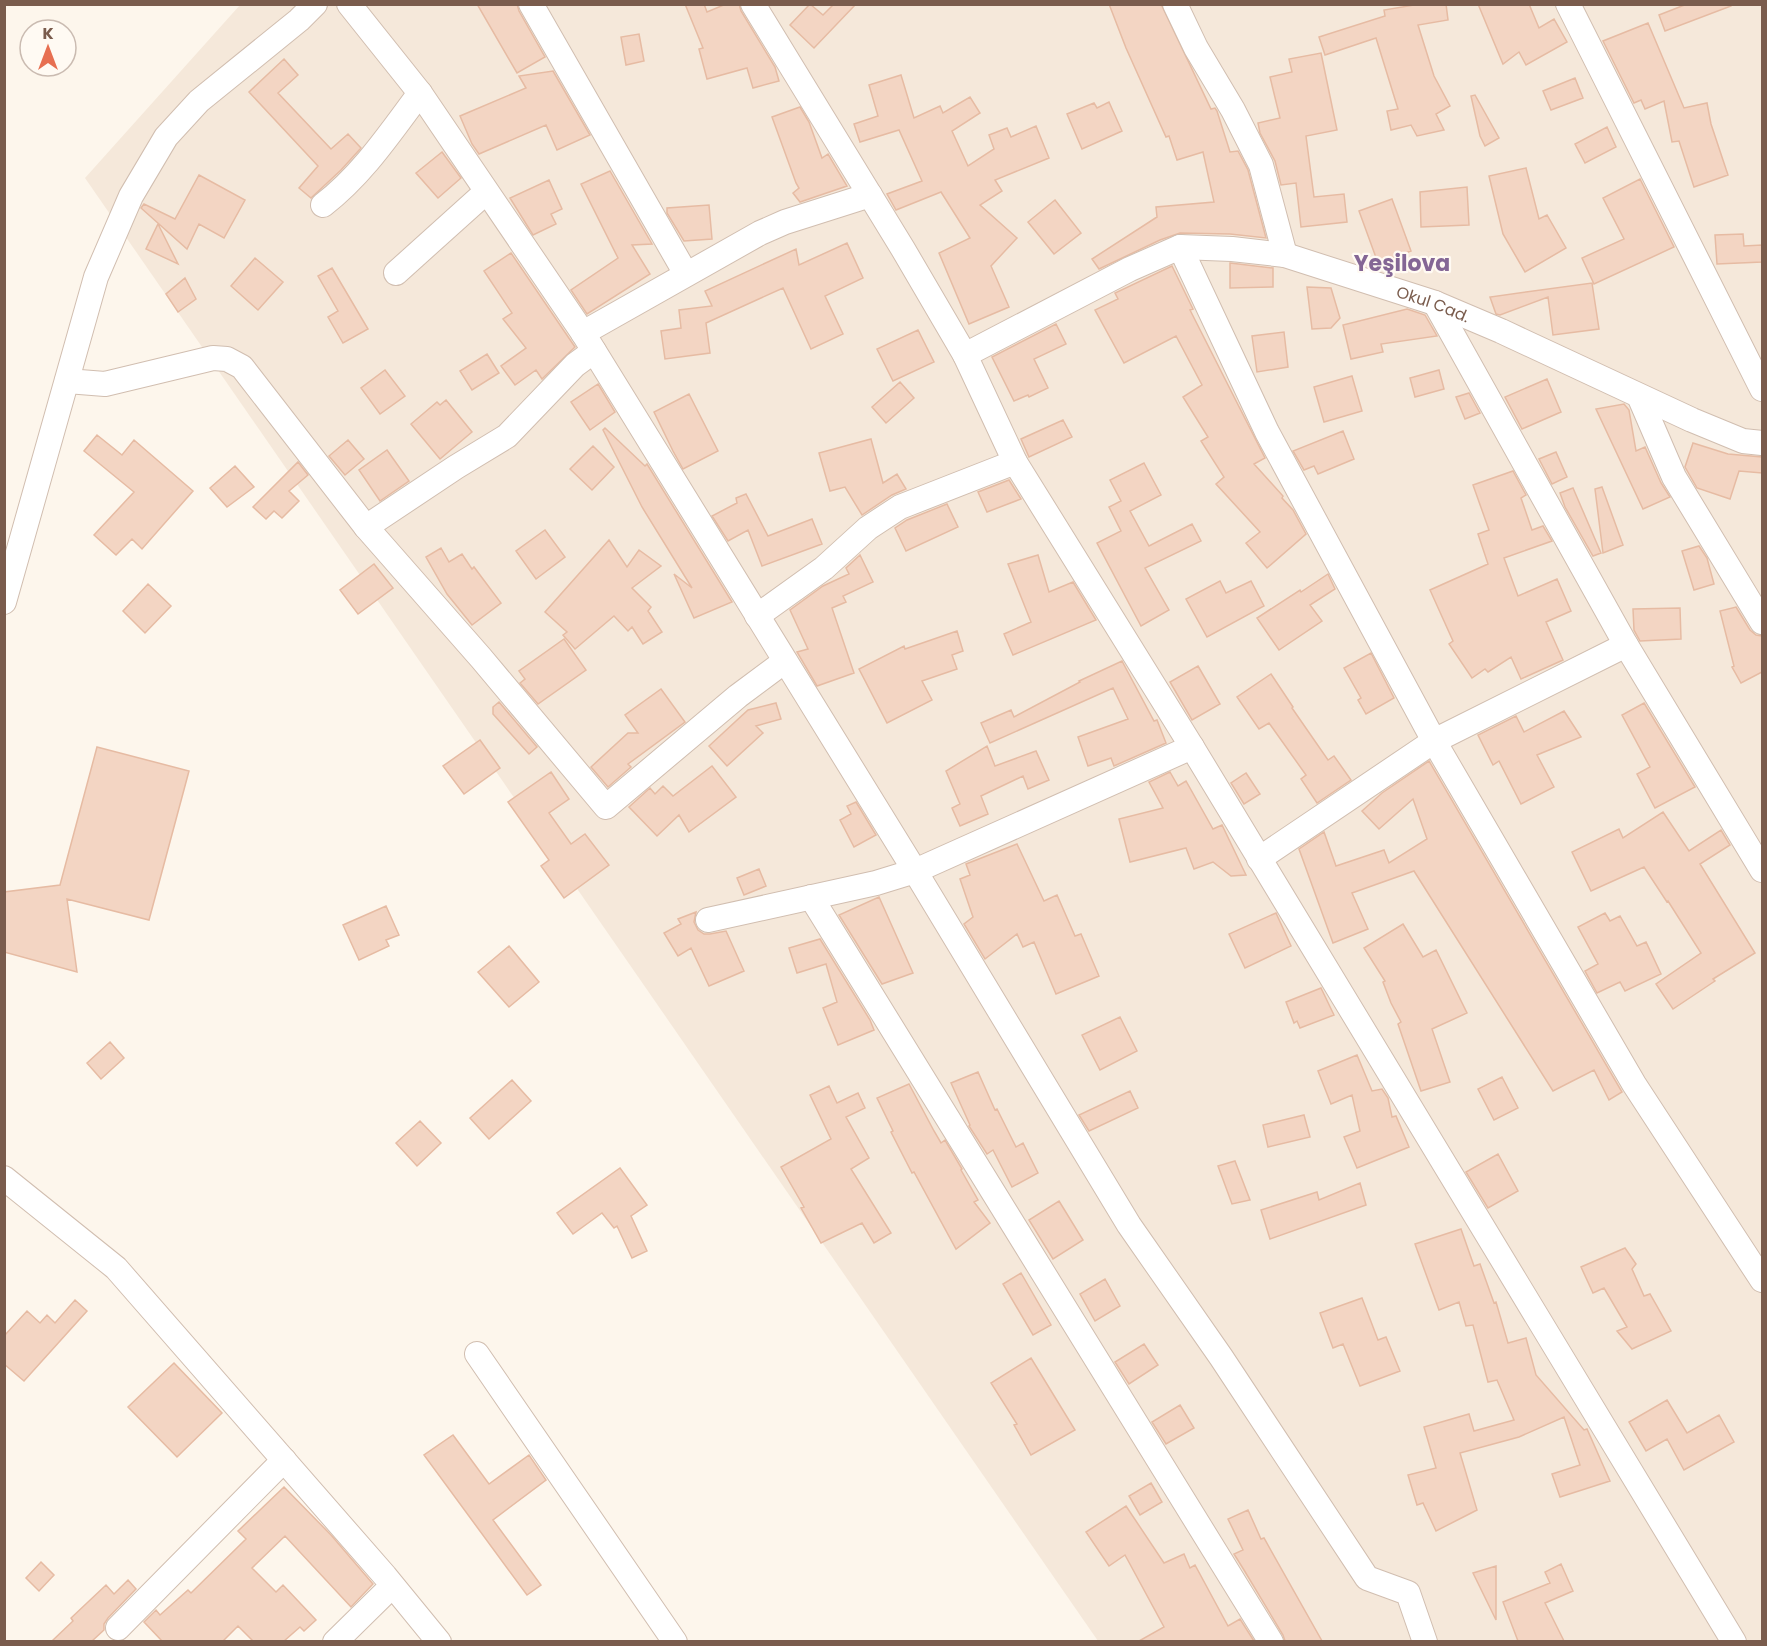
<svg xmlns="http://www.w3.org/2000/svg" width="1767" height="1646" font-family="Poppins,sans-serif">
<rect width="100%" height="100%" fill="#fdf6ec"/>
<path fill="#f5e8da" d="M240,5H1762V1641H1098L85,178Z"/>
<path fill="#f3d5c3" stroke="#e6bba3" stroke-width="1.5" d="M477,4H517L519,11L545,57L517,73Z
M685,4H704L707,12L726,4H739L741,11L775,67L779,81L753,88L747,68L707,79L699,49L703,48Z
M810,4L823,15L834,4H856L814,48L790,25Z
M1109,4H1161L1211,109L1215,108L1217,111L1230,152L1238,151L1248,170L1266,238L1230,234L1180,233L1160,240L1099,269L1092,259L1157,217L1156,207L1214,202L1203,152L1177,160L1169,136L1166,137L1126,48Z
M1420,4H1446L1448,20L1418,25L1434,76L1450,106L1436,114L1444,130L1417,136L1411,125L1391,130L1387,111L1398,109L1376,38L1325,55L1319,37L1385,16L1384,10Z
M1478,4H1529L1539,28L1554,19L1567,42L1526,65L1519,52L1503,64Z
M1687,4H1731V6L1665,31L1659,15Z
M1648,23L1684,108L1707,103L1711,124L1728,175L1694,187L1679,141L1672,142L1664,101L1645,109L1641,100L1634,103L1603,41Z
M639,34L644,61L626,65L621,37Z
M1321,53L1337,130L1306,136L1314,197L1344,194L1347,222L1301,227L1296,183L1281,185L1275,161L1260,133L1258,123L1280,118L1270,77L1292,72L1289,59Z
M284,59L298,75L278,93L331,149L348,134L361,148L341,170L311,198L299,188L318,166L249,92Z
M553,71L590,135L557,150L546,125L479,154L472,144L460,116L526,88L519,76Z
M901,75L914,118L940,106L943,113L970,97L980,113L952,131L968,166L994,149L989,135L1007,128L1011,137L1036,126L1049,158L995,180L1002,191L980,205L1017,238L991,266L1009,307L969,324L939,253L970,238L941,192L896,210L887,194L922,181L899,130L860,142L854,124L878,116L869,85Z
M1575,78L1583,98L1551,110L1543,91Z
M1475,95L1499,138L1485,146L1480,136L1471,96Z
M1109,102L1122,131L1082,149L1067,114L1094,103L1097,108Z
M800,107L809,122L822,158L828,154L847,186L800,202L793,193L799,188L796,183L772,117Z
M1607,127L1616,147L1585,163L1575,144Z
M442,152L461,178L438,198L416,173Z
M1526,168L1539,219L1547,215L1566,248L1525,272L1503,234L1489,176Z
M610,171L652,244L632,245L650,274L587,314L571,290L618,258L581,184Z
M199,175L245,200L224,238L199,224L187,249L141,208L144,204L175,219Z
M1640,179L1674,247L1594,284L1582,258L1624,239L1603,198Z
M549,180L562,209L551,214L556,224L533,235L510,198Z
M1467,187L1469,225L1421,227L1420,192Z
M1392,199L1411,251L1378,263L1359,211Z
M1055,200L1081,233L1054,254L1028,222Z
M709,205L712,239L684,241L667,213V208Z
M158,224L178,264L146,249Z
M1743,234L1744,246L1762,245V262L1717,264L1715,235Z
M847,243L863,278L825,296L843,334L811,349L783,288L706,323L710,353L665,359L661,331L681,328L679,310L712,306L705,291L796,249L799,265Z
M511,253L575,347L542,379L536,370L515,385L501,366L526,348L503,319L512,313L484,271Z
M255,258L283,282L258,310L231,286Z
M1230,263L1273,268V287L1230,288Z
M1172,266L1193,309L1190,310L1265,458L1254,464L1283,496L1282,498L1293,510L1306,534L1267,568L1246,543L1260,532L1216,484L1224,477L1201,441L1208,437L1183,397L1202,385L1176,336L1124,363L1095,310L1118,299L1115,293Z
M332,268L368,329L343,343L328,317L338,311L318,276Z
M185,278L196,299L178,312L166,294Z
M1592,283L1599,329L1553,335L1548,297L1500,315L1496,314L1490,297Z
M1307,287L1331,288L1340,318L1331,328L1312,329Z
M1407,309L1425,315L1437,336L1381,344L1383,352L1351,359L1343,325Z
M1056,324L1066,344L1034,359L1048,388L1029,397L1028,395L1014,401L992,357Z
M918,330L934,362L893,381L877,349Z
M1284,332L1288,367L1257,372L1252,336Z
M487,354L499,373L472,390L460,371Z
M385,370L405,396L380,414L361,388Z
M1439,370L1444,389L1415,397L1410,378Z
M1352,376L1362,411L1324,422L1314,387Z
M1547,379L1561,412L1522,429L1505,397Z
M900,382L914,398L886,423L872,407Z
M598,384L615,412L590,430L571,402Z
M1469,393L1480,413L1465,419L1456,397Z
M689,394L718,451L683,469L673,451L654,412Z
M446,400L472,432L440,459L411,424L437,402L440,405Z
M1624,404L1629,410L1636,451L1645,447L1661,483L1670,497L1643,509L1596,409Z
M1063,420L1072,437L1029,457L1021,439Z
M605,428L645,466L647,464L732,602L694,618L674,574L692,588L642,507L603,430Z
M1343,431L1354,459L1318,474L1314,466L1304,470L1293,451Z
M97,435L122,455L134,440L193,491L142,549L132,539L116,555L94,535L134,492L84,451Z
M871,439L883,483L897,474L906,489L892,495L862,515L845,487L830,491L819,453Z
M348,440L364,459L345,475L329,456Z
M1693,443L1728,454L1762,457V473L1739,471L1730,499L1697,488L1685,467Z
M593,446L614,467L592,490L570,469Z
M387,450L409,481L380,501L359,470Z
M1556,452L1567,477L1552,484L1539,459Z
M298,462L308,475L289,491L299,501L282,518L274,511L266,519L253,507Z
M1144,463L1161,495L1130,511L1149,546L1192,524L1201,541L1145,568L1169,610L1141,626L1097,543L1121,531L1109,507L1121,501L1110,480Z
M235,466L254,487L227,507L210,488Z
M1513,471L1526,495L1521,498L1532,530L1543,526L1552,541L1504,558L1518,596L1557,579L1571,611L1546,622L1563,660L1521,679L1511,657L1488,672L1485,669L1472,678L1449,644L1453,641L1430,590L1488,564L1478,534L1489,530L1473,485Z
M1009,480L1021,499L987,512L978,492Z
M1602,487L1623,545L1603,553L1595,489Z
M1573,488L1601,553L1593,556L1565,507L1560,493Z
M746,494L768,536L812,519L822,544L762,566L748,530L728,541L712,516L737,503L736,498Z
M947,504L958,527L906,551L895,528L907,520Z
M545,530L565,557L536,579L516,551Z
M609,540L627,567L639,550L661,566L632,588L651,607L648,611L662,632L643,644L632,627L628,631L614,616L575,649L563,635L567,632L545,612Z
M1699,546L1707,558L1714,584L1694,590L1682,551Z
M441,548L449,562L462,554L472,569L474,567L501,603L472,625L447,594L426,557Z
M860,555L873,582L843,596L846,602L832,608L854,673L817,686L797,652L808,649L790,610L823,586L849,574L846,568Z
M1038,555L1049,592L1073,582L1096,620L1013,655L1004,634L1031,622L1008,564Z
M374,564L393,588L358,614L340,590Z
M1328,574L1335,589L1310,605L1322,621L1279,650L1257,618L1300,590L1301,592Z
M1220,581L1226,593L1251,581L1264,606L1207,637L1186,599Z
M148,584L171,606L145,633L123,611Z
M1736,607L1750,630L1756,635L1762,636V672L1741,683L1732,667L1734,666L1720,611Z
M1680,608L1681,639L1640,641L1634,630L1633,609Z
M957,631L963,651L952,655L957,669L922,681L932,700L887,723L859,669L904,646L905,649Z
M564,639L586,670L538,704L520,683L525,679L519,671Z
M1371,653L1394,698L1366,714L1358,700L1361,698L1344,668Z
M1122,661L1154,721L1157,720L1166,743L1114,766L1111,758L1088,766L1078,737L1128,719L1113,688L990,743L981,723L1011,710L1014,717L1080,682L1079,681Z
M1198,666L1220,704L1192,720L1170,682Z
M1271,674L1293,707L1292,708L1328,760L1334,756L1351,780L1317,803L1301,779L1306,775L1269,723L1259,729L1237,697Z
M661,689L685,722L628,764L631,767L608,787L591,767L628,733H638L625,715Z
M499,702L537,747L529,754L493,714V707Z
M776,703L781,719L756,726L763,733L727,766L709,746L748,710Z
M1644,703L1695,787L1655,808L1637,774L1650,767L1622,715Z
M1564,711L1581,737L1537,755L1554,787L1521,804L1499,761L1493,765L1478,735L1516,716L1524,732Z
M480,740L500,768L464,794L443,766Z
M987,746L995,766L1036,751L1049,780L1028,789L1023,776L981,796L988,814L960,826L952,808L960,804L946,771Z
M97,747L189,771L149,920L67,899L77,972L4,952V892L60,885Z
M1429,761L1622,1092L1609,1100L1594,1070L1553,1091L1414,871L1352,893L1368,929L1333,943L1299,849L1324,832L1336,866L1384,850L1389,863L1427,839L1413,799L1379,829L1362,811L1382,793Z
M712,766L736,797L689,832L679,815L657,836L629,807L650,788L655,794L663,786L673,796Z
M551,772L569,799L549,813L571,844L585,834L609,865L564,898L541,866L549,860L508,802Z
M1170,772L1178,786L1186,781L1213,829L1222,825L1246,875L1231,876L1213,862L1194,869L1186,848L1130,862L1119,819L1163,808L1149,782Z
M1246,773L1260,794L1244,804L1231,783Z
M856,802L876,835L854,847L840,820L851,814L847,806Z
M1663,812L1689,851L1721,830L1730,845L1700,864L1755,953L1713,979L1715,981L1673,1009L1656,984L1701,953L1668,901L1667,902L1644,867L1591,891L1572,852L1619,829L1623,838Z
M1017,844L1044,901L1057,895L1075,936L1081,934L1099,976L1056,994L1034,942L1023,947L1017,934L985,959L964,924L973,917L960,879L970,875L966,864Z
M759,869L766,886L744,895L737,878Z
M879,897L913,973L882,984L839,915Z
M386,906L399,935L386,940L389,946L359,960L343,925Z
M696,912L694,922L698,930L704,934H710L726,931L744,971L709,986L691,948L678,956L664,933L681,924L678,919Z
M1276,913L1291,946L1245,968L1229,934Z
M1605,913L1610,921L1620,916L1637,946L1646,942L1661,974L1625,991L1620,982L1597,993L1585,971L1598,964L1578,927Z
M1403,924L1423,957L1436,950L1467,1013L1432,1029L1450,1082L1421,1091L1398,1024L1401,1022L1391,1003L1383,982L1385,981L1364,948Z
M820,939L870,1020L874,1030L838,1045L823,1008L837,1002L826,964L797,973L789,948Z
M509,946L539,982L509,1007L478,972Z
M1321,988L1334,1015L1300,1028L1297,1021L1294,1023L1286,1002Z
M1120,1017L1137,1051L1100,1070L1082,1035Z
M110,1042L124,1058L101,1079L87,1063Z
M1357,1055L1372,1091L1382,1089L1388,1098L1392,1117L1396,1116L1409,1147L1357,1168L1344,1137L1360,1131L1352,1095L1331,1104L1318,1071Z
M978,1072L995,1110L997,1109L1016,1147L1023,1143L1038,1173L1012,1187L993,1150L987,1154L969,1126L970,1125L951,1083Z
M1502,1077L1518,1108L1494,1120L1478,1089Z
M512,1080L531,1101L489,1139L470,1118Z
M909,1084L934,1131L941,1143L945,1140L962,1169L961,1170L978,1200L974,1202L990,1223L956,1249L914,1172L912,1173L891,1132L893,1131L877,1098Z
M829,1086L837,1103L858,1093L865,1108L846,1117L869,1158L851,1169L891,1233L874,1243L862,1223L821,1243L801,1208L804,1207L781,1167L831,1139L810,1095Z
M1130,1091L1138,1108L1089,1131L1079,1115Z
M1304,1115L1310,1137L1268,1147L1263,1125Z
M420,1121L441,1143L417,1166L396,1143Z
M1498,1154L1518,1191L1488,1208L1466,1172Z
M1235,1161L1250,1200L1232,1204L1218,1166Z
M620,1168L647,1205L631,1216L647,1251L632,1258L617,1226L614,1228L602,1213L573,1234L557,1213Z
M1360,1183L1366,1205L1270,1239L1261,1210L1317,1192L1319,1200Z
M1059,1201L1083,1240L1053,1259L1029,1220Z
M1461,1229L1474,1266L1480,1264L1494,1303L1496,1302L1508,1343L1526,1338L1536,1375L1584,1430L1587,1429L1610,1481L1560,1497L1552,1474L1580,1465L1564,1417L1519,1437L1460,1453L1477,1510L1436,1531L1423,1503L1417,1505L1408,1475L1436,1468L1424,1427L1469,1414L1474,1431L1514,1420L1497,1380L1488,1382L1473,1325L1466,1326L1459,1302L1439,1310L1415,1244Z
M1625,1248L1636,1264L1632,1269L1644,1296L1650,1294L1671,1331L1632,1349L1617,1331L1627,1327L1604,1288L1593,1293L1581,1267Z
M1021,1273L1051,1325L1033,1335L1003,1284Z
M1105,1279L1120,1306L1095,1321L1080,1294Z
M1362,1298L1378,1340L1386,1337L1400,1371L1360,1386L1343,1344L1333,1348L1320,1313Z
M75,1300L87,1311L24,1381L4,1364V1336L27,1311L40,1323L47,1315L55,1323Z
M1144,1344L1158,1365L1129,1384L1115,1362Z
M1031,1358L1075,1430L1031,1455L1014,1425L1017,1424L991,1383Z
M174,1363L222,1413L177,1457L128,1407Z
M1667,1400L1687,1433L1719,1415L1734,1442L1684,1470L1667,1439L1646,1451L1629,1422Z
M1180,1405L1194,1428L1166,1444L1152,1422Z
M453,1435L489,1484L529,1455L546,1480L493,1520L541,1585L527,1595L424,1455Z
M1151,1483L1162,1502L1140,1515L1129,1496Z
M284,1487L331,1535L373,1584L351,1607L285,1536L252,1568L276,1592L283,1585L316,1620L304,1631L300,1627L284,1641H253L238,1626L223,1641H162L144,1622L156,1610L160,1615L188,1590L191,1593L246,1539L238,1531Z
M1126,1506L1164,1563L1184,1554L1190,1568L1195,1565L1228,1626L1240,1619L1254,1641H1139L1164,1627L1125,1555L1109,1566L1086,1532Z
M1248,1510L1261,1539L1264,1538L1322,1641H1285L1283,1635L1244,1570L1234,1554L1243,1550L1228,1519Z
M41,1562L54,1575L39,1591L26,1578Z
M1561,1564L1573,1591L1545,1603L1564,1641H1518L1503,1602L1550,1583L1545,1572Z
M1496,1566V1620L1473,1573Z
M128,1580L136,1589L108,1618L104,1624V1630L92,1641H52L73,1621L71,1618L106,1585L114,1594Z"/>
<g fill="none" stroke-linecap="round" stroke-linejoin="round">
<g stroke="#d1beb0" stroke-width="26">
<g id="minor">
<path d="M349,4L420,93L583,333L915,871L1129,1225L1221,1357L1367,1578L1408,1593L1425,1642"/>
<path d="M531,4L686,274"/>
<path d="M753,4L903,249L965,355L1015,462L1192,747L1734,1642"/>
<path d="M1175,4L1196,48L1233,110L1261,165L1285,255"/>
<path d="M1568,4L1762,389"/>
<path d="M323,205C363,174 390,133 420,93"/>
<path d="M1180,247L1267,432L1434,741L1634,1084L1762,1280"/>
<path d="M396,273L486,192"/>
<path d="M1435,303L1626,645L1762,870"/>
<path d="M583,333L760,233L785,222L870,195"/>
<path id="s1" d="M965,355L1130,269L1180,247L1232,249L1285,255L1435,303L1501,331L1692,420L1743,441L1762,443"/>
<path d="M67,381L105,384L213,358L227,359L242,367L366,527L481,658L606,807L738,696L785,661"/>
<path d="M1639,396L1674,477L1762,622"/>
<path d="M366,527L456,467L507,436L575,365L594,351"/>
<path d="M4,602L96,277L131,196L166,137L199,101L299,20L315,4"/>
<path d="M757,616L824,568L868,528L900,507L1015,462"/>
<path d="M1259,859L1434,741L1626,645"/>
<path d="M811,897L1271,1642"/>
<path d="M708,920L876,883L915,871L1192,747"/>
<path d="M4,1178L116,1268L385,1576L439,1642"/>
<path d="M477,1354L675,1642"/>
<path d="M118,1628L284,1460"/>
<path d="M335,1642L392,1586"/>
</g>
</g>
<use href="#minor" stroke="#fff" stroke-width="24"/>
</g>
<g text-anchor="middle" stroke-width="4.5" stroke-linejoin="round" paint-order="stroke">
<g font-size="16" fill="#7a5c4d" stroke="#fffaf3">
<text dy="6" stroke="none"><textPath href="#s1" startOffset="502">Okul Cad.</textPath></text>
</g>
<g font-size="22" font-weight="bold" fill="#846695" stroke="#fffaf3">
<text x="1402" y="271">Yeşilova</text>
</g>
</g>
<rect width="1767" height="1646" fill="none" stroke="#7a5c4d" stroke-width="12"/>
<g transform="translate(48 48)"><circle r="28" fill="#fffaf3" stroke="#cabbb1" stroke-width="1.5"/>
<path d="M0-4.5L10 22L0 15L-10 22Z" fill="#e76f51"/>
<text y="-9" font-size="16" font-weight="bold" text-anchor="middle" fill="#7a5c4d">K</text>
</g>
</svg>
